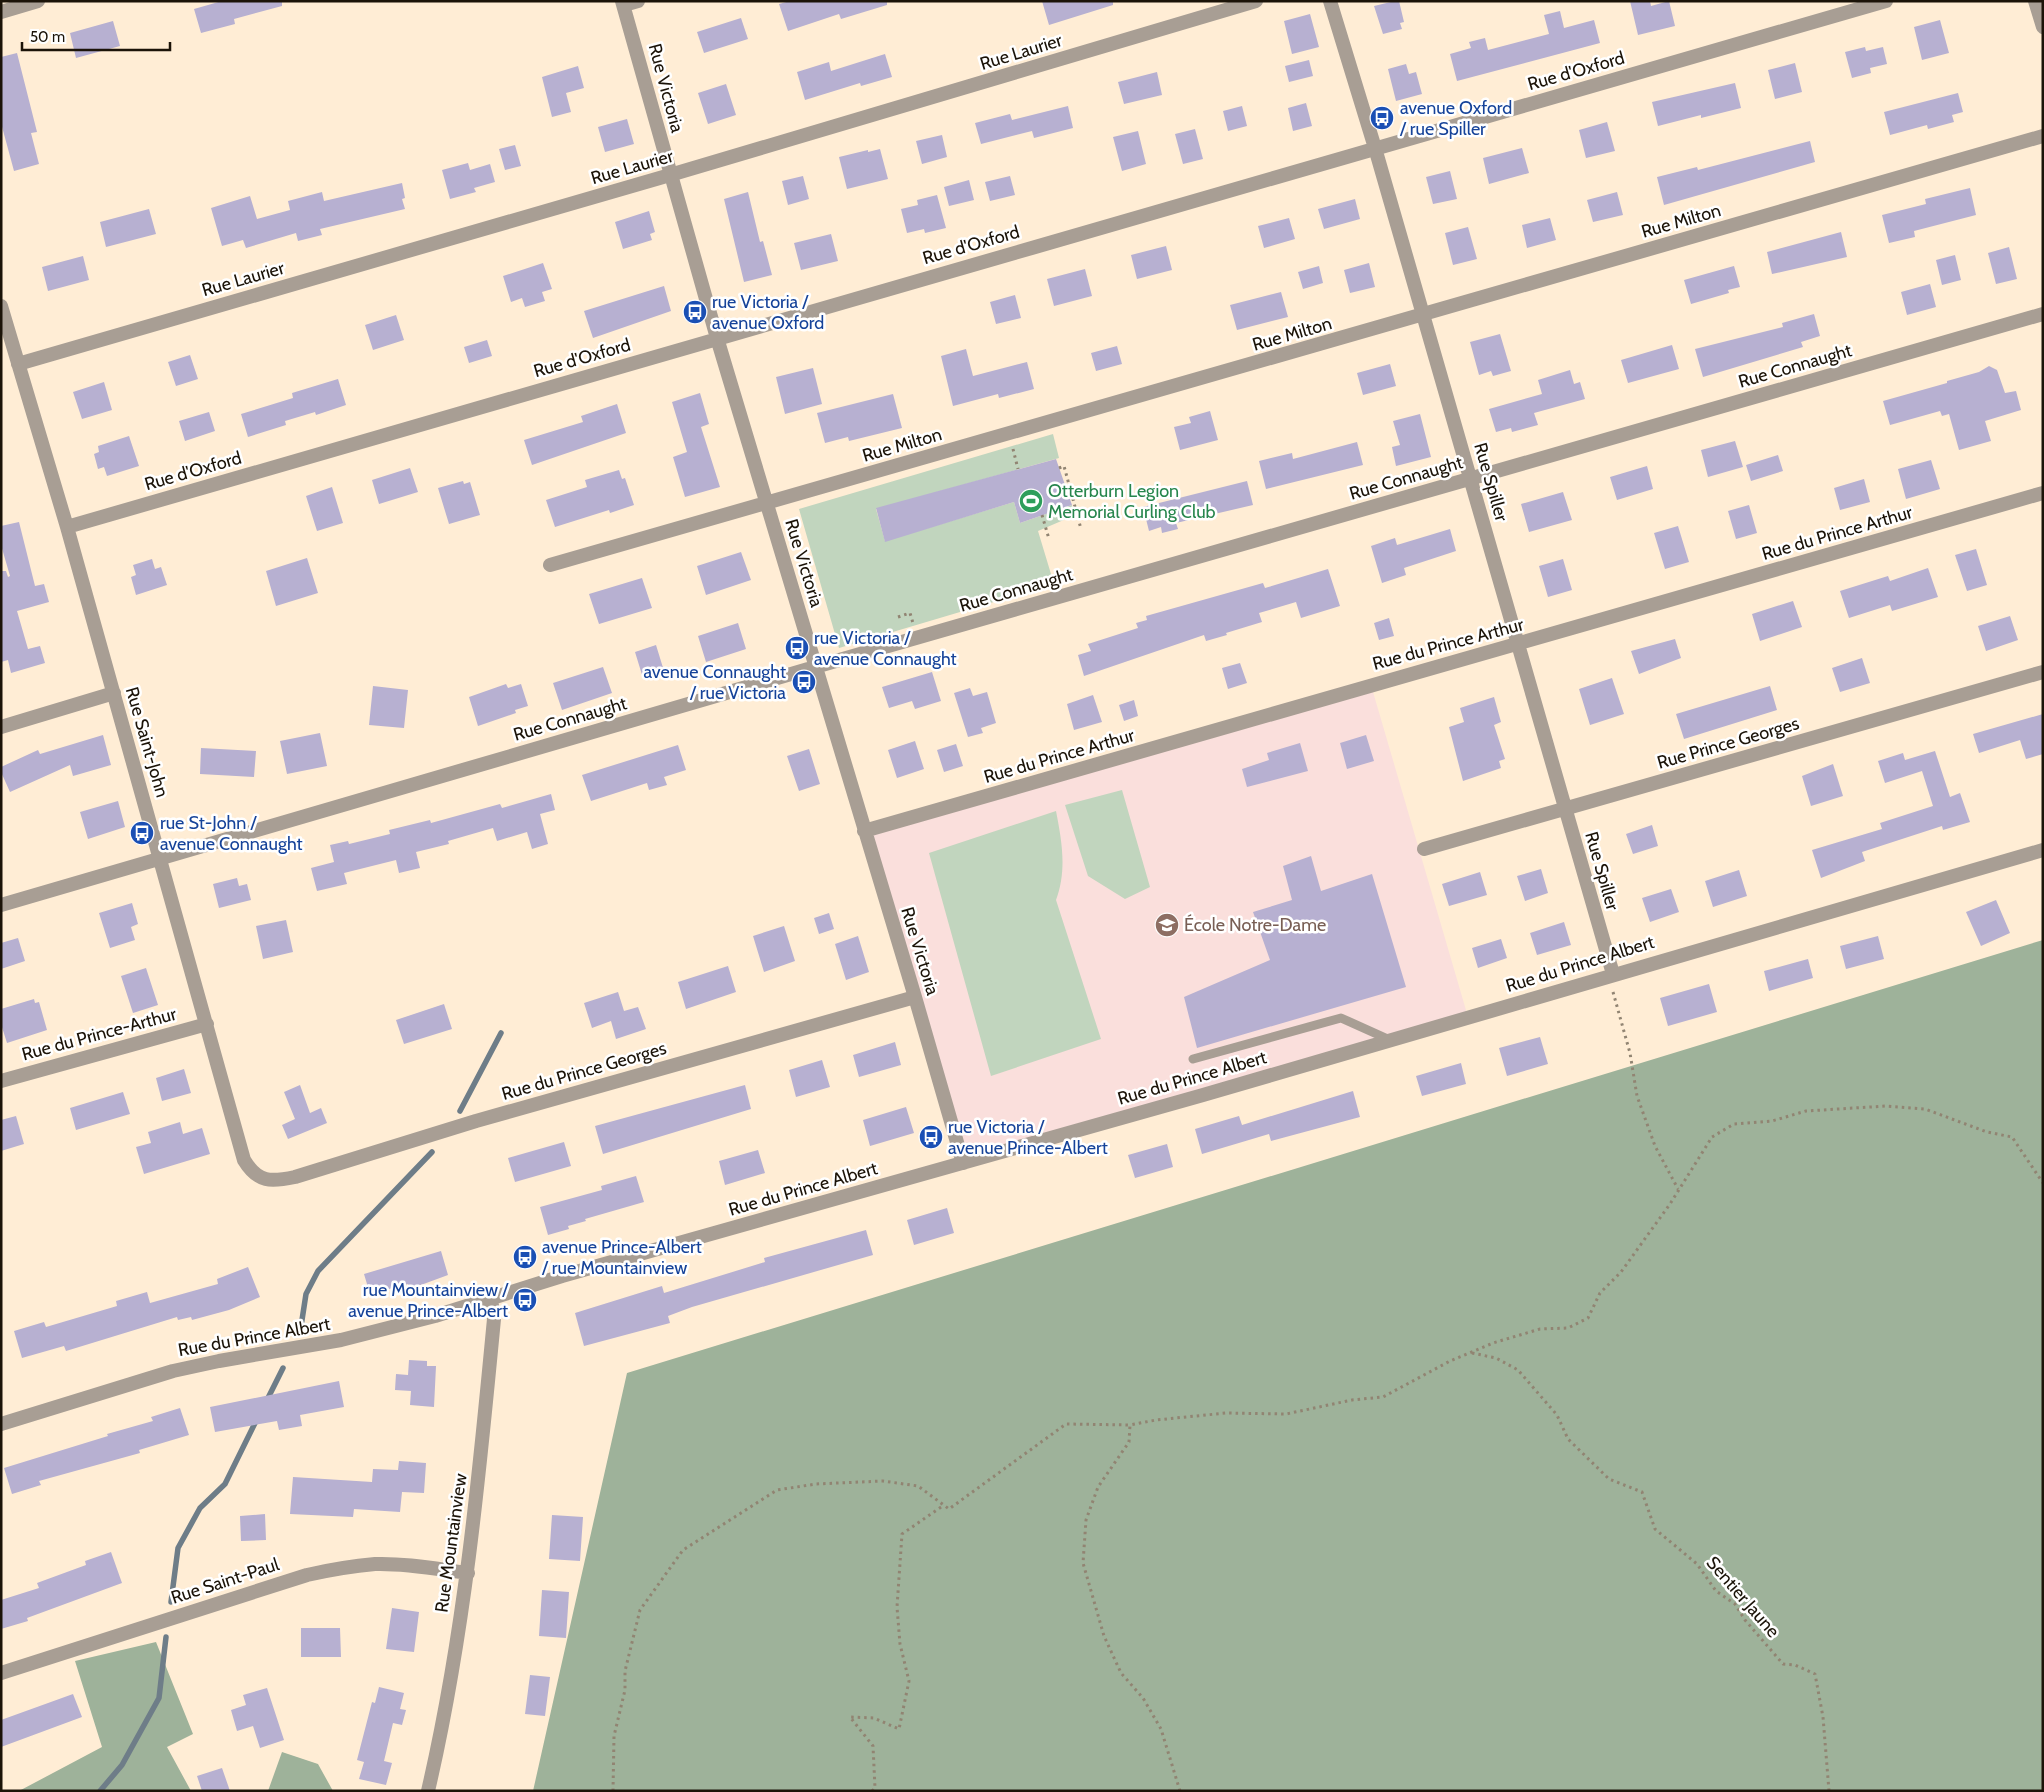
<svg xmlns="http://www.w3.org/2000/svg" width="2044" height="1792" font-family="Cabin,sans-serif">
<rect width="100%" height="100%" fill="#ffedd5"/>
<path fill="#fadfdc" d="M1371,685L1468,1017L963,1163L864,831Z"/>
<path fill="#c1d5be" d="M1053,434L1059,458L876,509L885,541L1014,502L1020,523L1072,505L1073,516L1038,531L1054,584L839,648L799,509Z
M1122,790L1150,887L1125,899L1088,876L1065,805Z
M1056,811C1062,842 1067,870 1056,900L1101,1039L991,1076L929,853Z"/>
<path fill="#9eb29a" d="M2043,940V1791H533L627,1373Z
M156,1642L193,1734L167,1747L191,1791H19L102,1747L75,1661Z
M282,1752L318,1764L333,1791H268Z"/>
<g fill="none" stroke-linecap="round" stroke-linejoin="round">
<path stroke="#6e7d88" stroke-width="5.5" d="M460,1111L501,1033
M300,1333L306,1294L318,1271L432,1152
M267,1400L283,1368
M171,1602L178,1548L200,1508L225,1484L257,1419
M100,1791L122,1765L159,1698L166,1637"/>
</g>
<path fill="#b7b0d1" d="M222,1H282V6L234,19L235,24L201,33L194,9Z
M790,1H887V5L841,19L839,14L788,31L779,4Z
M1042,1H1113V5L1049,25Z
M1395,1H1399L1404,22L1400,23L1402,29L1383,34L1374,6Z
M1630,1H1650L1651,6L1669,1L1675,26L1638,35Z
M1560,11L1564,28L1594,20L1600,43L1457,81L1450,54L1471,48L1469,42L1485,38L1488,50L1549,34L1544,15Z
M1310,14L1319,47L1292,54L1284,21Z
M741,18L748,39L704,53L697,32Z
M1940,20L1949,53L1922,60L1914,27Z
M113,21L120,46L76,58L70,33Z
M1865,47L1866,51L1883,47L1887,64L1870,68L1871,73L1852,78L1845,52Z
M17,53L37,132L31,133L39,164L14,171L1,123V57Z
M885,54L892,77L861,86L860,83L805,100L797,72L829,62L831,71Z
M1309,60L1313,76L1289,82L1285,66Z
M1795,63L1802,92L1775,99L1768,70Z
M1406,64L1409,74L1416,72L1422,94L1396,101L1388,69Z
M578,66L584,88L566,93L571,112L552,117L542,77Z
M1157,72L1162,95L1124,104L1118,82Z
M1735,83L1741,108L1701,118V115L1658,126L1652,102Z
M726,84L736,115L708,124L698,93Z
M1958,93L1963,112L1952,115L1954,122L1928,129L1927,125L1890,135L1884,112Z
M1306,103L1312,126L1293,131L1288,108Z
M1068,106L1073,128L1034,138L1032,131L981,144L975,123L1010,114L1012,120Z
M1242,106L1247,126L1228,131L1223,111Z
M627,119L634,144L605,152L598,127Z
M1607,122L1615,151L1586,158L1579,130Z
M1195,129L1203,159L1183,164L1175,134Z
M1138,131L1146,164L1122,171L1113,137Z
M942,135L947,157L922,164L916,141Z
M1810,141L1815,162L1664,205L1657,177L1697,167L1698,170Z
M515,145L521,166L505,170L499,149Z
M1522,148L1529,173L1489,184L1483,158Z
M880,149L888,179L847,189L839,157L868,150V152Z
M468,163L470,170L490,164L495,182L474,188L476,192L450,199L442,170Z
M1450,171L1457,199L1433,204L1426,177Z
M803,176L809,199L788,205L782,181Z
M1010,176L1015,195L990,201L985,182Z
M969,180L974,200L949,206L944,187Z
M402,183L405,198L402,199L405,209L320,229L322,235L298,241L296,233L246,248L243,240L222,246L211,208L250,196L257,219L290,210L288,201L322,192L324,201Z
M1970,188L1976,215L1914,231L1915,237L1889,243L1882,215L1926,204L1925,199Z
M748,192L760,242L763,241L772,275L744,282L724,199Z
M1617,192L1623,215L1593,222L1587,200Z
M937,195L946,228L925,233L924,229L907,233L901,209L918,205L917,200Z
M1355,199L1360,219L1324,229L1318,209Z
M149,209L156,234L106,247L100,222Z
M649,211L655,232L650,234L652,240L623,249L615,222Z
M1289,218L1295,239L1264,248L1258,226Z
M1550,218L1556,240L1527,248L1522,225Z
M1468,227L1477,259L1453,265L1445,233Z
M1841,232L1847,257L1772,274L1767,252Z
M831,234L838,261L801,270L794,243Z
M1166,246L1172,270L1137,279L1131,255Z
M2009,247L2017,279L1996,284L1988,253Z
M1955,255L1961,280L1942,285L1936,260Z
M83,256L89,280L48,291L42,267Z
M543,263L552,289L542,292L545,301L525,307L522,298L511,302L503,276Z
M1369,263L1375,287L1350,293L1344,270Z
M1319,266L1323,283L1303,289L1298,272Z
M1734,266L1740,287L1728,290L1729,293L1691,304L1684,280Z
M1085,269L1092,296L1054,306L1047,279Z
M1930,284L1936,307L1907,315L1901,292Z
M664,286L671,311L593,338L584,311Z
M1281,292L1288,317L1237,330L1230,305Z
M1015,295L1021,318L996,324L990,302Z
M1814,314L1820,336L1801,342L1803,347L1703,377L1695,349L1783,327L1782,323Z
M396,315L404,340L373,350L365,325Z
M1500,334L1511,371L1493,376L1491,371L1479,375L1470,342Z
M487,340L492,356L469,363L464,347Z
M1672,345L1679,369L1628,383L1621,360Z
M1117,346L1122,364L1096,371L1091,353Z
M966,349L973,376L1027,362L1034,389L999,398L998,394L953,406L941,356Z
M190,355L198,379L176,386L168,362Z
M1390,364L1396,386L1363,395L1357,373Z
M1989,366L1997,370L2005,393L2016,391L2021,410L1985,421L1991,441L1959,450L1949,414L1942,416L1940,411L1890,425L1883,401L1947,383V381L1979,372Z
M813,368L822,404L785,414L776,377Z
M1570,370L1574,384L1580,382L1585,399L1534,413L1538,425L1512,432L1511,428L1496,432L1489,409L1542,394L1538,380Z
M338,379L346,405L316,415L315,412L285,421L286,425L248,437L241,414L293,398L292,393Z
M104,382L112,410L82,419L73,392Z
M700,393L709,424L701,427L720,487L685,497L673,457L687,452L672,402Z
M893,394L902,428L849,441L848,437L825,443L817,413Z
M617,404L626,433L532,465L524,440L583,422L581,416Z
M1210,411L1218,440L1180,450L1174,427L1191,423L1189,417Z
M209,412L215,431L185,441L179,421Z
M1420,414L1431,457L1396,466L1392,447L1400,445L1393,421Z
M129,436L139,466L107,476L104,467L98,469L94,454L99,452L98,446Z
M1735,441L1743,467L1708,477L1701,450Z
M1357,442L1363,465L1266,489L1259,461L1292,453L1293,459Z
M1778,455L1783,471L1751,481L1746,465Z
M1056,459L1072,505L1020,523L1014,502L885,542L876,508Z
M1931,460L1940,489L1906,499L1898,469Z
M1647,466L1653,489L1617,500L1610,477Z
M410,468L418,492L379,504L372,480Z
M619,470L622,479L625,478L634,505L610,513L609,510L555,527L546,500L587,487L585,480Z
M1864,479L1870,502L1840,510L1834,488Z
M463,481L464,484L470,482L480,515L449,524L438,488Z
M1247,481L1253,505L1176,523L1178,529L1162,533L1161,527L1149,531L1143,507Z
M332,487L343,523L317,531L306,496Z
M1563,492L1572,520L1529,532L1521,504Z
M1749,505L1757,533L1736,539L1728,511Z
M19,522L35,586L44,584L49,602L17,611L28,649L40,646L45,663L11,673L8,660L1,662V571H6L8,577L10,576L1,545V526Z
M1678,526L1689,562L1665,569L1654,533Z
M1450,529L1456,551L1404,568L1406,575L1382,583L1371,546L1395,538L1397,545Z
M1976,549L1987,585L1967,591L1955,555Z
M741,552L751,580L706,595L697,566Z
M307,558L318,593L276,606L266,571Z
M152,559L155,569L161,567L167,585L136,595L131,577L136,575L133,565Z
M1563,559L1572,590L1548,597L1539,566Z
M1928,568L1938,597L1892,611L1890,605L1849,618L1840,591L1888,576L1890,581Z
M1328,569L1340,606L1301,618L1296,602L1259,613L1262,622L1226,633L1227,635L1206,641L1204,635L1084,676L1078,655L1091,651L1088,644L1138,628L1136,623L1147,620L1146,616L1263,583L1265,588Z
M642,578L652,608L599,624L589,594Z
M1793,601L1802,627L1760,641L1752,614Z
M2010,616L2018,640L1986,651L1978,626Z
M1389,618L1394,636L1379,640L1374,623Z
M738,623L746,649L706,662L698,636Z
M1675,639L1681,658L1639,674L1631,651Z
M656,645L664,671L643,678L635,652Z
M1862,658L1870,683L1840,692L1832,668Z
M1240,663L1247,683L1228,689L1222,668Z
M603,667L612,693L562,710L553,683Z
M932,672L941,701L915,709L912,701L889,708L882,687Z
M1612,678L1624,714L1590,725L1579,689Z
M506,684L508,688L521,684L528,706L515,710L516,713L478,726L469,697Z
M373,686L408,690L404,728L369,725Z
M1770,686L1777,710L1684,739L1676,714Z
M970,688L973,696L987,692L996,723L981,728L983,733L968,737L954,693Z
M1093,695L1102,722L1074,730L1067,704Z
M1494,697L1501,722L1494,725L1505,759L1499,761L1501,768L1463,781L1449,727L1464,722L1460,708Z
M1134,700L1138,716L1124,721L1119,705Z
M2043,714V754L2026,759L2020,740L1979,753L1973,734Z
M320,733L327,766L287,774L280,741Z
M103,735L111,765L73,776L70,765L10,792L1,772V767L38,750L40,754Z
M1366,735L1374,761L1347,769L1340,743Z
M915,741L924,769L897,778L888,750Z
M1300,743L1308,771L1247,787L1242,769L1269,760L1267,753Z
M956,744L963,766L944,772L937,750Z
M678,745L686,770L664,777L667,785L649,790L647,783L591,801L582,775Z
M201,748L256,751L254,777L200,774Z
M809,749L820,784L799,791L787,756Z
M1935,751L1950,797L1960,793L1970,822L1943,830L1942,826L1862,852L1865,861L1821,878L1812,850L1882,829L1880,823L1933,806L1922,771L1885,783L1878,761L1903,753L1905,760Z
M1833,764L1843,796L1811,806L1802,776Z
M551,794L555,810L540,814L548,844L532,849L527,832L497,841L493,828L448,841L449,844L416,852L420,868L399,873L396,860L344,873L347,884L317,891L311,868L334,862L330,845L348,841L349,844L390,834L389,830L430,820L431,823L500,804L502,808Z
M118,801L125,827L88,839L80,812Z
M1652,825L1658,846L1633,854L1626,834Z
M1311,856L1321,891L1372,874L1406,987L1197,1048L1184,997L1270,960L1253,912L1292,900L1283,866Z
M1541,869L1548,893L1525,901L1517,876Z
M1739,870L1747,896L1713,907L1705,881Z
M1480,872L1487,895L1449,906L1442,884Z
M237,878L239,886L247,884L251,900L219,908L213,884Z
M1671,889L1679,912L1650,922L1642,898Z
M1996,900L2010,933L1981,946L1966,912Z
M132,903L138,924L131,927L135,940L110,948L99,913Z
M829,913L834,929L819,934L814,918Z
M286,920L293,952L263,959L256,926Z
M1564,922L1571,945L1537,955L1530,933Z
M784,926L795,961L764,972L753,936Z
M858,936L869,972L846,980L835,944Z
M1878,936L1884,959L1846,969L1840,946Z
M18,938L25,961L1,969V943Z
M1501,939L1507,958L1478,968L1472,948Z
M1808,959L1813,978L1769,991L1764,971Z
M728,966L736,992L686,1009L678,982Z
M146,968L158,1005L133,1013L121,976Z
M1709,984L1717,1012L1668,1026L1660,998Z
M618,992L624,1011L638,1007L646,1029L616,1039L611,1021L592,1028L584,1003Z
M34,999L35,1003L39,1002L47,1030L7,1043L1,1024V1009Z
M444,1004L452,1029L404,1044L396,1020Z
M1540,1037L1548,1064L1507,1076L1499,1048Z
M895,1042L901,1065L859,1077L853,1055Z
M822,1060L830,1087L796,1097L789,1070Z
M1461,1063L1466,1084L1422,1096L1416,1076Z
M184,1069L191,1093L162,1101L156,1078Z
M300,1085L310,1113L321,1108L327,1123L288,1139L282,1125L295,1119L284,1092Z
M745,1085L751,1109L603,1154L595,1126Z
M1353,1091L1360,1117L1271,1141L1269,1134L1202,1154L1195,1129L1239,1116L1242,1125Z
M123,1092L130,1114L76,1130L70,1108Z
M906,1107L914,1133L870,1146L863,1120Z
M16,1116L24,1144L1,1151V1120Z
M180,1122L183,1134L202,1128L210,1154L144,1174L136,1147L151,1143L148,1132Z
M564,1142L571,1166L515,1182L508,1158Z
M1167,1144L1173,1167L1135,1178L1128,1155Z
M758,1150L765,1173L725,1185L719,1161Z
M636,1176L644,1202L585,1219L586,1221L568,1226L569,1229L548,1235L540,1207L602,1190L601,1186Z
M947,1208L954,1233L914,1245L907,1220Z
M866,1230L873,1255L692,1307L668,1316L670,1323L584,1346L575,1313L662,1286L664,1293L765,1262L764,1258Z
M441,1251L448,1275L410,1289L408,1284L370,1294L364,1274Z
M248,1267L260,1297L229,1310L192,1320L191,1317L178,1320L177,1317L66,1351L64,1346L22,1358L14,1331L44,1322L46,1327L117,1306L116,1301L147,1292L150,1303L218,1284L217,1279Z
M409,1360L427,1361V1366H436L434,1407L410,1405L411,1391L395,1390L396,1374L408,1375Z
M339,1381L344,1407L300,1415L302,1426L279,1430L277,1421L215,1432L210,1407Z
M180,1408L189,1435L139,1450L140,1453L39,1481L41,1485L12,1494L4,1468L108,1436L107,1434L153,1421L151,1417Z
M399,1461L426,1463L424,1493L402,1492L400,1512L354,1509L353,1517L290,1514L293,1477L372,1482L373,1469L398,1470Z
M265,1514L266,1540L241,1541L240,1516Z
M552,1515L583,1517L580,1561L549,1559Z
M111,1552L122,1583L27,1618L28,1621L1,1629V1600L39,1588L37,1583L86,1565L85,1561Z
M542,1590L569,1592L566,1638L539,1636Z
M392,1608L419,1612L414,1652L386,1649Z
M301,1628H340L341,1657H301Z
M530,1675L550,1677L545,1716L525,1714Z
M379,1687L404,1693L400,1709L406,1710L402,1725L393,1723L384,1761L392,1763L386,1785L359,1779L364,1762L357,1760L372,1702L375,1703Z
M267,1688L284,1740L260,1748L253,1726L237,1731L231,1710L246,1705L243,1695Z
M73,1694L82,1717L1,1747V1720Z
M222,1768L230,1791H202L197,1776Z"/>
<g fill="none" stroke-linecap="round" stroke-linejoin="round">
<path stroke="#918472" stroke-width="3" stroke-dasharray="2.5 4" stroke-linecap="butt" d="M1013,449L1018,469
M1059,468L1064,466L1081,529
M1042,515L1049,539
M898,617L910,613L913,623
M1613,992L1630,1053L1637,1096L1655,1146L1678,1189
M1472,1353L1496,1358L1518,1370L1557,1415L1568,1439L1609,1479L1642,1492L1655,1529L1697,1564L1716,1591L1735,1604L1745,1620L1783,1664L1795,1665L1815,1674L1823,1717L1829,1791
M613,1791L614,1736L625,1690V1671L640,1610L683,1550L777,1490L816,1484L883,1481L918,1486L949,1509L1066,1424L1130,1425
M872,1791L875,1788L873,1746L850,1717L874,1718L899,1729L909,1681L900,1644L897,1607L902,1534L944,1505
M1180,1791L1161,1729L1143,1698L1121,1673L1104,1636L1083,1563L1086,1520L1098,1487L1129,1442L1130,1425L1156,1420L1226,1413L1286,1414L1352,1400L1383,1397L1450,1361L1493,1343L1540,1329L1568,1328L1588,1318L1600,1293L1621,1272L1670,1204L1712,1137L1734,1124L1772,1121L1806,1111L1886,1106L1925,1109L1987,1132L2012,1137L2043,1183"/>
<path stroke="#a89e94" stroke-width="9" d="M1193,1059L1341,1018L1390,1040"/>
<path stroke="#a89e94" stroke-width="14" d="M622,1L717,338L915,997L963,1163
M1330,1L1375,148L1613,974
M2035,1L2043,27
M624,5L638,1
M1,12L38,1
M1,306L67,527L244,1160C258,1183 271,1182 295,1177L476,1121L915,997
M18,364L670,175L1256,1
M67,527L1886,1
M550,565L2043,136
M1,727L114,693
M864,831L2043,493
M1424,849L2043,672
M1,905L815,667L2043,314
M1,1081L207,1024
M1,1424L173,1371L219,1361L341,1340L435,1316L562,1276L1203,1095L2043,850
M1,1673L307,1575C329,1570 352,1566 375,1564C406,1563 437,1569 468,1573
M428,1791C464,1636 479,1478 494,1319L491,1299"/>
</g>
<defs>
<g id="bus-disc" transform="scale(1.25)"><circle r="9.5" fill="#1a4fb4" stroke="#fff"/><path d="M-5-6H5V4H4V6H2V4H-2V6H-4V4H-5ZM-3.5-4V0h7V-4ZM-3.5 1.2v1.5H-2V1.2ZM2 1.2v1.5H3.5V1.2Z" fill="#fff"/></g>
<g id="stadium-disc" transform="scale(1.25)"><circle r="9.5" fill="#2e9e5b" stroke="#fff"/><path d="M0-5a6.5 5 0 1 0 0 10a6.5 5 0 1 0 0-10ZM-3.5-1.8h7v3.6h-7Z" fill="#fff"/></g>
<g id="school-disc" transform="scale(1.25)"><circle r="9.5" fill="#8d6e63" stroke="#fff"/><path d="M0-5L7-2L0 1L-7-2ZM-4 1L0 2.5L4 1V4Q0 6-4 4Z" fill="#fff"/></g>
</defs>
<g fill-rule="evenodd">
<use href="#bus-disc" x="1382" y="118"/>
<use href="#bus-disc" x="695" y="312"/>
<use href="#stadium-disc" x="1031" y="501"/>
<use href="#bus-disc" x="797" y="648"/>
<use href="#bus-disc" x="804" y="682"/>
<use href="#bus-disc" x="142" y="833"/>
<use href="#school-disc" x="1167" y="925"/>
<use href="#bus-disc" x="931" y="1137"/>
<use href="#bus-disc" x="525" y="1257"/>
<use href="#bus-disc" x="525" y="1300"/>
</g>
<g text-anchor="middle" stroke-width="5" stroke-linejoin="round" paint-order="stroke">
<g font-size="18" fill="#1b1308" stroke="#fff">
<text transform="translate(1021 52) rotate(-17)" y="6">Rue Laurier</text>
<text transform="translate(1576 71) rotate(-16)" y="6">Rue d'Oxford</text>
<text transform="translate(666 88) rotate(75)" y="6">Rue Victoria</text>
<text transform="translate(632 167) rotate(-16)" y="6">Rue Laurier</text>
<text transform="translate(1681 221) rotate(-16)" y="6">Rue Milton</text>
<text transform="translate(971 245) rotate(-16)" y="6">Rue d'Oxford</text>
<text transform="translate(243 279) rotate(-16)" y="6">Rue Laurier</text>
<text transform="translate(1292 334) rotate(-16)" y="6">Rue Milton</text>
<text transform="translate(582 358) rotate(-16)" y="6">Rue d'Oxford</text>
<text transform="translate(1795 366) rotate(-16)" y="6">Rue Connaught</text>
<text transform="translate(902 445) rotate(-16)" y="6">Rue Milton</text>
<text transform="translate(193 471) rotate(-16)" y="6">Rue d'Oxford</text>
<text transform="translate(1406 478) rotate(-16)" y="6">Rue Connaught</text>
<text transform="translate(1491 482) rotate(74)" y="6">Rue Spiller</text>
<text transform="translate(1837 533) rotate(-16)" y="6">Rue du Prince Arthur</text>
<text transform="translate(804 563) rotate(73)" y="6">Rue Victoria</text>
<text transform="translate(1016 590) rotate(-16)" y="6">Rue Connaught</text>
<text transform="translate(1448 644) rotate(-15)" y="6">Rue du Prince Arthur</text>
<text transform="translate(570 719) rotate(-16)" y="6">Rue Connaught</text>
<text transform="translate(147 742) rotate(74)" y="6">Rue Saint-John</text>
<text transform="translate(1728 743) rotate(-16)" y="6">Rue Prince Georges</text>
<text transform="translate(1059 756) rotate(-16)" y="6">Rue du Prince Arthur</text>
<text transform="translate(1602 871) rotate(74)" y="6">Rue Spiller</text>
<text transform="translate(920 951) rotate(73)" y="6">Rue Victoria</text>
<text transform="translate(1580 964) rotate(-17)" y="6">Rue du Prince Albert</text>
<text transform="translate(99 1034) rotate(-15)" y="6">Rue du Prince-Arthur</text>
<text transform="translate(584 1071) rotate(-16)" y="6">Rue du Prince Georges</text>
<text transform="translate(1192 1078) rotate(-16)" y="6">Rue du Prince Albert</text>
<text transform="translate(803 1189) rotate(-16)" y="6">Rue du Prince Albert</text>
<text transform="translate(254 1337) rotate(-10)" y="6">Rue du Prince Albert</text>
<text transform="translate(451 1543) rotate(-82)" y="6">Rue Mountainview</text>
<text transform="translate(225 1581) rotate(-18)" y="6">Rue Saint-Paul</text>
<text transform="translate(1743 1597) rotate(49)" y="6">Sentier Jaune</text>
</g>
<g font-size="18" fill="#164399" stroke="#fff" text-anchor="start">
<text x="1400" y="114">avenue Oxford<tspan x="1400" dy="21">/ rue Spiller</tspan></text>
<text x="712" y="308">rue Victoria /<tspan x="712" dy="21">avenue Oxford</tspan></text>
<text x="814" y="644">rue Victoria /<tspan x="814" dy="21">avenue Connaught</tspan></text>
<text x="786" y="678" text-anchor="end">avenue Connaught<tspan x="786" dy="21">/ rue Victoria</tspan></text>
<text x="160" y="829">rue St-John /<tspan x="160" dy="21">avenue Connaught</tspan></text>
<text x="948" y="1133">rue Victoria /<tspan x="948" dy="21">avenue Prince-Albert</tspan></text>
<text x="542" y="1253">avenue Prince-Albert<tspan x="542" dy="21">/ rue Mountainview</tspan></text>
<text x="508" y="1296" text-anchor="end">rue Mountainview /<tspan x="508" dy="21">avenue Prince-Albert</tspan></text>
</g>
<g font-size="18" fill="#27864d" stroke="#fff" text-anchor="start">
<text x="1048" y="497">Otterburn Legion<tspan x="1048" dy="21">Memorial Curling Club</tspan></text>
</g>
<g font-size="18" fill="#785e54" stroke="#fff" text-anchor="start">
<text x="1184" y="931">École Notre-Dame</text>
</g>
</g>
<rect width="2044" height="1792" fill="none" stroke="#1b1308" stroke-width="5"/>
<path d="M22 42v8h148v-8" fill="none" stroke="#1b1308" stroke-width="2.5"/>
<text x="30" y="42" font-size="15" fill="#1b1308" stroke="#ffffff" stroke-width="4" paint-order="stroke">50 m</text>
</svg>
